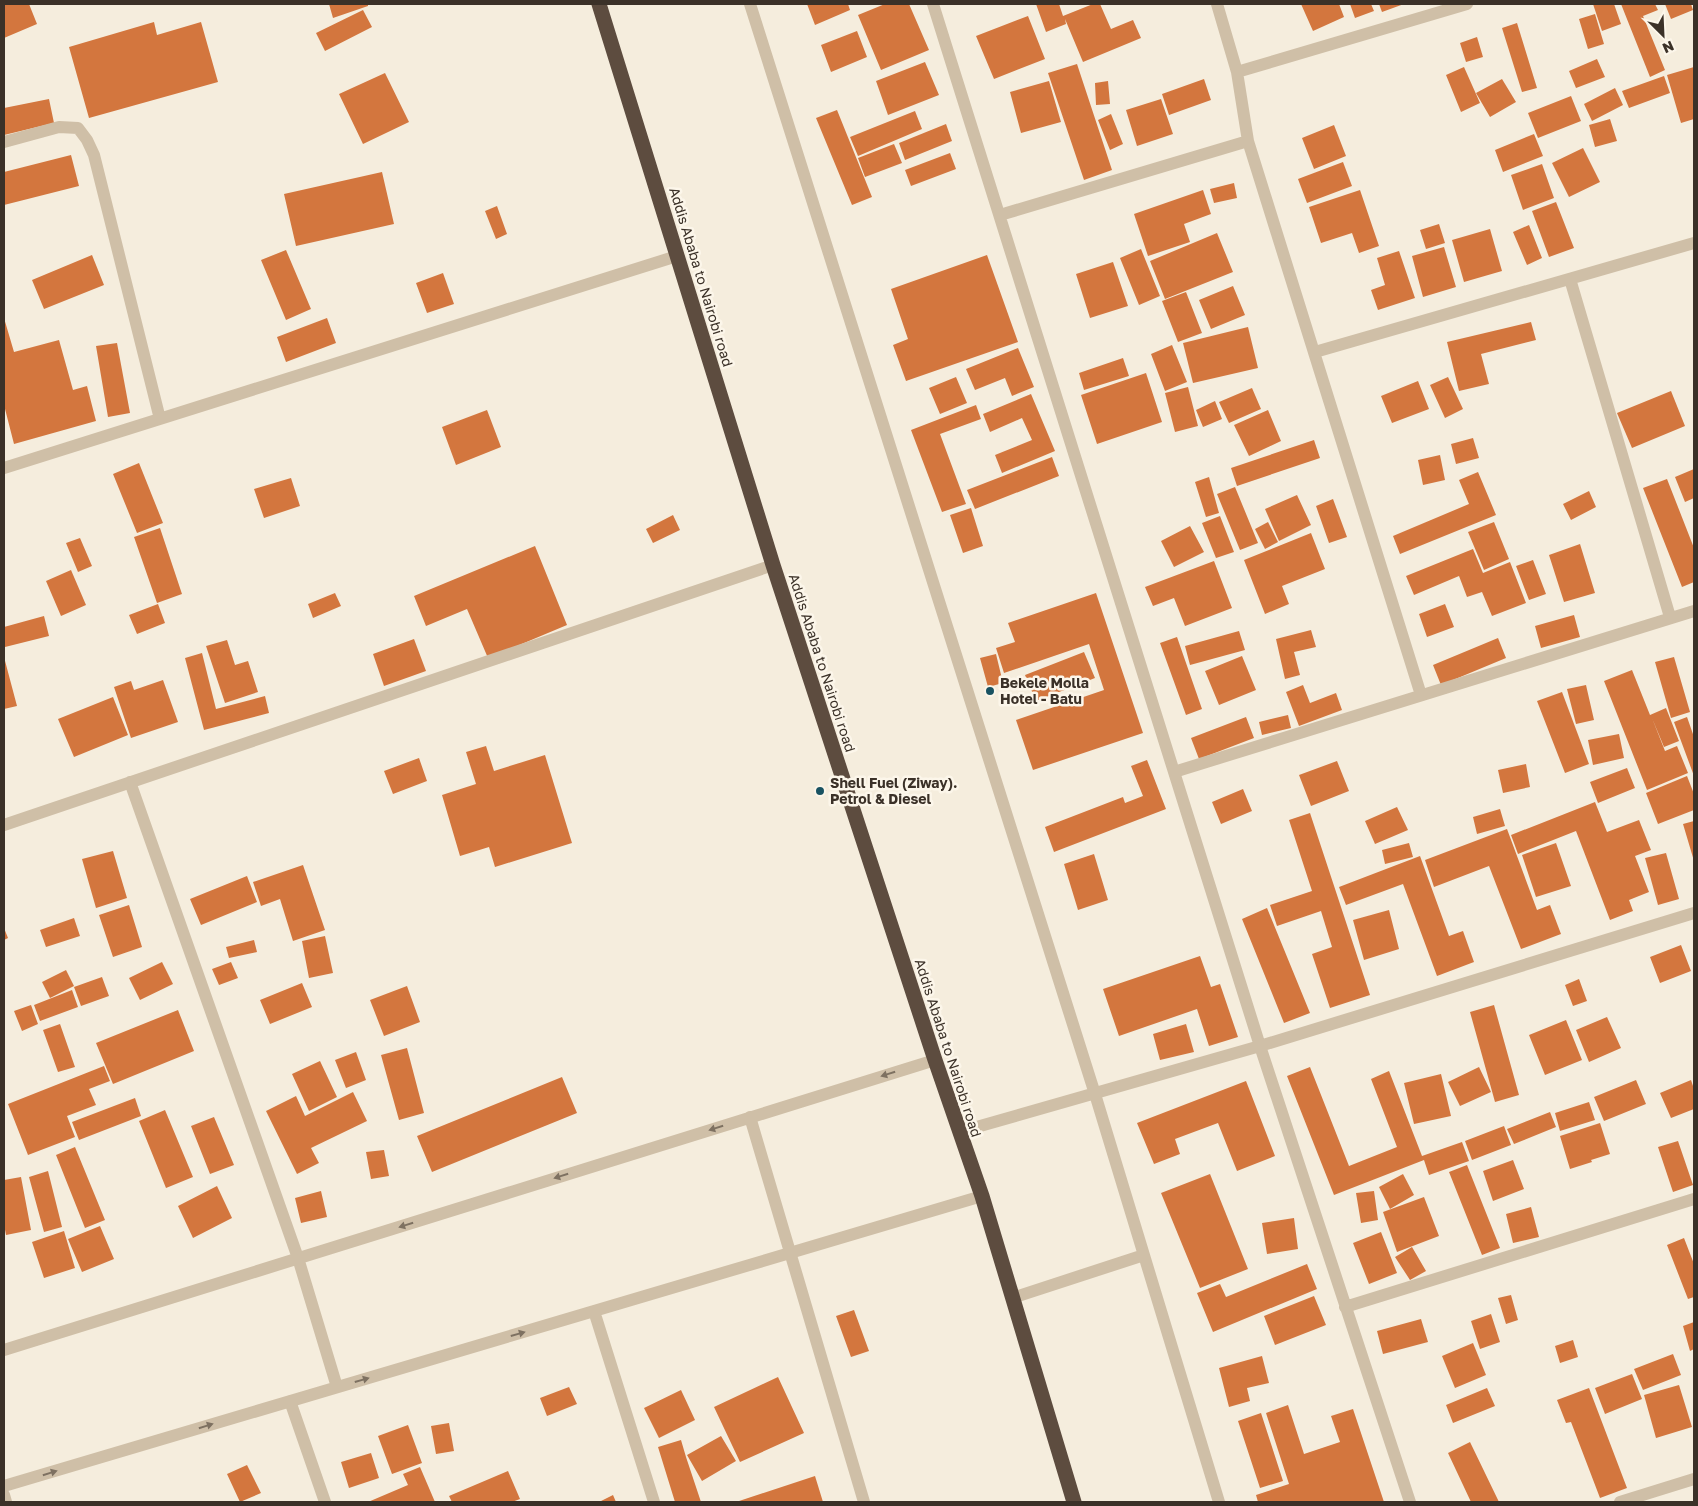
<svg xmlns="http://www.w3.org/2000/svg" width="1698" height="1506" font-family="'Golos Text',sans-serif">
<rect width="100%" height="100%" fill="#f5eddd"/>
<path fill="#d3763e" d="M6,4H29L37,24L4,38V5Z
M329,4H368V6L333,18Z
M807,4H848L850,10L815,25Z
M885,4H909L929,50L881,70L858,15Z
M1036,4H1059L1063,16L1093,4H1100L1111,29L1133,20L1141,38L1083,62L1065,19L1066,24L1046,32Z
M1301,4H1339L1344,17L1313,31Z
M1350,4H1371L1374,11L1355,18Z
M1379,4H1404L1382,12Z
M1593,4H1614L1621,24L1602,31Z
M1621,4H1655L1658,10L1643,16L1665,70L1650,77Z
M1665,4H1691L1693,10L1671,19Z
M363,10L372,27L325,51L316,33Z
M1595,14L1604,44L1588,49L1579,19Z
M1028,16L1045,59L994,79L976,36Z
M154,22L157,35L201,22L218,82L89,118L69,47Z
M1517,23L1537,88L1522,92L1502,28Z
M857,31L867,57L831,72L821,45Z
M1477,37L1483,57L1466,62L1460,43Z
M1597,59L1605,77L1576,88L1569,71Z
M925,62L939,95L888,115L876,81Z
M1077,64L1112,170L1084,180L1048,73Z
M1464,67L1480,103L1461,112L1446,75Z
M1694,67V119L1681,123L1667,75Z
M385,73L409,122L363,144L339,94Z
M1664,76L1670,93L1629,108L1622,91Z
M1204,79L1211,100L1169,115L1162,94Z
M1502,79L1516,102L1490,117L1476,93Z
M1049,81L1061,122L1021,133L1010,92Z
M1108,81L1110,104L1096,105L1095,83Z
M1615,88L1623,105L1592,121L1584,104Z
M1571,96L1581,121L1538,138L1528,113Z
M49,99L54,123L4,135V108Z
M1161,99L1173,134L1137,146L1126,110Z
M837,110L872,197L852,205L816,118Z
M915,111L922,129L858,156L850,137Z
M1111,114L1123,144L1110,150L1098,120Z
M1610,119L1617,141L1595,147L1589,125Z
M946,124L952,141L905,160L899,143Z
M1334,125L1346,156L1314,169L1302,138Z
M1534,134L1543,156L1503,172L1495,150Z
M894,144L902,163L865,177L858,158Z
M1583,148L1600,182L1569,197L1552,163Z
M950,153L956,169L911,186L905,170Z
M71,155L79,186L4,205V172Z
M1343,162L1352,186L1307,203L1298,179Z
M1542,164L1554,198L1523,210L1511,175Z
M382,172L394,224L296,246L284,194Z
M1234,183L1237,198L1214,203L1210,189Z
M1203,190L1211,214L1184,224L1190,242L1148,256L1134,214Z
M1360,190L1379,246L1359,253L1352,233L1321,243L1309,207Z
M1556,202L1574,248L1549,257L1532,211Z
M497,206L507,234L496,239L485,211Z
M1439,224L1445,243L1426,249L1420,230Z
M1529,225L1542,258L1527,265L1513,232Z
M1490,229L1502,271L1464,282L1452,240Z
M1217,233L1233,272L1165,299L1150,261Z
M1444,247L1456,287L1423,297L1412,256Z
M1141,249L1160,296L1139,305L1120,258Z
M286,250L311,309L286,320L261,260Z
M1399,251L1415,298L1378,310L1371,290L1385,285L1377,258Z
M92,255L104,285L44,309L32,280Z
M987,255L1018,342L906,381L893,345L908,339L891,289Z
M1113,262L1128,306L1090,318L1076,274Z
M443,273L454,304L427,313L416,283Z
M1233,286L1245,315L1211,329L1199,300Z
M1186,292L1202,333L1178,342L1162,301Z
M4,318L14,352L59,340L73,390L87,386L96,421L14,444L4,405Z
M327,318L336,343L286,362L277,337Z
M1531,322L1536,340L1481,354L1489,384L1459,391L1447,342Z
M1248,327L1258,368L1193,383L1183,343Z
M117,343L130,413L108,417L96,346Z
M1172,345L1187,382L1165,391L1151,354Z
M1018,348L1034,387L1012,396L1005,378L975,390L966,369Z
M1123,358L1129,376L1084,390L1079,373Z
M1146,373L1162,422L1097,444L1081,395Z
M956,377L967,403L940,414L929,388Z
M1448,377L1463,409L1445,418L1430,385Z
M1418,381L1429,409L1392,423L1381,396Z
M1188,387L1198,426L1175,432L1165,393Z
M1252,388L1261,409L1229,423L1219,402Z
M1671,391L1685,426L1632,448L1617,413Z
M1031,394L1055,451L1002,473L995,455L1032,440L1022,418L990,432L983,414Z
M1215,401L1222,419L1203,427L1196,410Z
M976,405L981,419L940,434L966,504L942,512L911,430Z
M487,410L501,447L456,465L442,427Z
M1268,410L1281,441L1249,456L1234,425Z
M1473,438L1479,458L1456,464L1451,444Z
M1314,440L1320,458L1237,486L1231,468Z
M1440,455L1445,480L1423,485L1418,460Z
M1052,457L1059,476L975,509L967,490Z
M139,463L163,523L137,533L113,474Z
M1694,469V498L1685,502L1675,477Z
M1478,472L1496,515L1400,554L1393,536L1469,504L1459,480Z
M1209,477L1219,513L1206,517L1195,482Z
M291,478L300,506L264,518L254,489Z
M1667,479L1694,548V582L1682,587L1643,488Z
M1235,487L1258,543L1240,550L1217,494Z
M1589,491L1596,507L1571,520L1563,504Z
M1297,495L1311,525L1279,541L1265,509Z
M1333,499L1347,537L1329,543L1316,506Z
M971,508L983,546L963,553L950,515Z
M673,515L680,530L653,543L646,529Z
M1220,516L1234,552L1216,558L1202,523Z
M1268,522L1278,542L1265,549L1255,529Z
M1494,522L1509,559L1484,570L1468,532Z
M1190,526L1204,552L1174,567L1161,541Z
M160,528L182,594L157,603L134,537Z
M1311,533L1325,569L1282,586L1289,604L1265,614L1244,560Z
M80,538L92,566L78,572L66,543Z
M1580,544L1595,593L1564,602L1549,555Z
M535,546L567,625L488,658L467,609L426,626L414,596Z
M1473,549L1483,573L1510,562L1526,603L1492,616L1482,592L1467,597L1459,576L1414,595L1406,576Z
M1533,560L1546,594L1529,600L1516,566Z
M1214,561L1232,608L1185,626L1174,598L1153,606L1145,587Z
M71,570L86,605L61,616L46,581Z
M335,593L341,606L313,618L308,604Z
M1096,593L1143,733L1033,770L1016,720L1104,690L1089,644L1004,673L996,648L1015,642L1008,623Z
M158,604L165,623L137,634L129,615Z
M1445,604L1454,627L1427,637L1419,614Z
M1574,615L1580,637L1541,648L1535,626Z
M44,616L49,636L5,647L4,627Z
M1311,630L1316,647L1294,652L1300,675L1285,679L1276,639Z
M1239,631L1245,650L1190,665L1185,646Z
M1177,637L1202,709L1186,715L1160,643Z
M1498,638L1506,658L1441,685L1433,665Z
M414,639L426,671L384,686L373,654Z
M227,640L235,665L248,661L258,692L225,703L206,646Z
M1084,652L1095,678L1036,701L1025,675Z
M202,653L216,709L265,696L269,713L204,730L185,658Z
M996,654L1003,683L988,687L980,658Z
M1242,656L1256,690L1219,705L1205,671Z
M4,657L17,706L4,709Z
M1674,657L1690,712L1671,718L1655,662Z
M1632,670L1650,715L1666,708L1679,741L1664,747L1652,718L1665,751L1677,746L1688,773L1647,790L1604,681Z
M163,680L178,722L131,738L114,687L131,681L134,690Z
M1303,685L1310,703L1336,693L1342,710L1299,726L1286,692Z
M1586,685L1594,720L1576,724L1567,689Z
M1562,692L1589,764L1565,773L1537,701Z
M113,697L128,735L74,757L58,719Z
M1288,715L1291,728L1262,735L1259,722Z
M1246,717L1254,738L1199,759L1191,738Z
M1687,717L1694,737V776L1674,722Z
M1619,734L1624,758L1593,765L1588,740Z
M486,746L494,771L545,755L572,843L495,867L489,847L460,856L442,795L476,784L466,752Z
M419,758L427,781L393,794L384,771Z
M1147,760L1166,809L1054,852L1045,827L1123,797L1125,803L1143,796L1131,766Z
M1337,761L1349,791L1311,806L1299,775Z
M1526,764L1530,787L1503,793L1498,770Z
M1627,768L1635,788L1598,803L1590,782Z
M1687,776L1694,794V810L1658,824L1646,793Z
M1243,789L1252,811L1221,824L1212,802Z
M1595,802L1607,832L1639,820L1651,850L1635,856L1649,892L1629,900L1633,911L1610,920L1576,831L1518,854L1511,835Z
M1397,807L1408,830L1375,844L1365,821Z
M1500,809L1505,826L1477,834L1473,817Z
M1310,813L1370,995L1330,1008L1312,954L1332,947L1321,911L1277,926L1270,905L1312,891L1289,820Z
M1694,821V861L1683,824Z
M1507,829L1537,910L1550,905L1561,934L1521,949L1489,866L1434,887L1425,860Z
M1409,843L1413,857L1385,864L1382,850Z
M1556,843L1571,886L1536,897L1522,855Z
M113,851L127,898L96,908L82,859Z
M1666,853L1679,899L1658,905L1645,858Z
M1094,854L1108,900L1078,910L1064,864Z
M1420,856L1449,936L1463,931L1474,962L1437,976L1403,884L1346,905L1339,887Z
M303,865L325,930L293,941L280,899L261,906L253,882Z
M247,876L257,902L201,925L190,899Z
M129,905L142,947L113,957L99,915Z
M1267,908L1310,1013L1284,1023L1242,919Z
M1389,910L1399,949L1364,960L1353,920Z
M74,918L80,936L46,947L40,930Z
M4,928L8,938L4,940Z
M325,936L333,973L309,978L302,941Z
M254,940L257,952L229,958L226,947Z
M1681,945L1691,971L1660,983L1650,957Z
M1200,956L1211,987L1220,984L1238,1037L1209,1046L1197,1009L1119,1036L1103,989Z
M162,962L173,984L140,1000L129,978Z
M231,962L238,978L219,985L212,969Z
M66,970L74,986L50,998L42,982Z
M102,977L109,996L81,1006L74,987Z
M1579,979L1587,1001L1573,1006L1565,985Z
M302,983L312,1007L270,1024L260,1000Z
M407,986L420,1022L384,1036L370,1000Z
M72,990L78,1007L40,1021L34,1005Z
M31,1005L38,1024L22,1031L14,1011Z
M1494,1005L1519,1095L1495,1102L1470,1012Z
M178,1010L194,1051L113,1084L96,1043Z
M1607,1017L1621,1048L1589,1062L1576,1030Z
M1566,1020L1582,1060L1545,1075L1529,1035Z
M60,1024L75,1067L58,1072L43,1030Z
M1186,1024L1194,1052L1160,1060L1153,1034Z
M407,1048L424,1113L399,1120L381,1055Z
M356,1052L366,1080L346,1088L335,1060Z
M320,1061L337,1097L309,1111L292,1074Z
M104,1066L110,1081L89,1089L96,1105L67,1116L75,1137L28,1155L8,1104Z
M1310,1067L1349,1166L1397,1147L1371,1079L1389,1071L1422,1156L1462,1142L1469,1161L1429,1175L1424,1160L1334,1195L1287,1076Z
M1479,1067L1491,1092L1460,1106L1448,1082Z
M1441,1074L1451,1116L1414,1124L1404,1083Z
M562,1077L577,1113L432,1172L417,1136Z
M1636,1080L1646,1104L1604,1121L1594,1097Z
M1691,1080L1694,1089V1109L1671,1118L1660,1093Z
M1246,1081L1275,1156L1237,1171L1218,1123L1175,1139L1180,1154L1154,1164L1137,1123Z
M353,1092L367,1121L311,1148L319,1163L297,1174L266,1111L296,1096L305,1116Z
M135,1098L141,1116L79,1140L72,1122Z
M1589,1102L1595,1120L1560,1131L1555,1113Z
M165,1110L193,1177L166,1188L139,1121Z
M1550,1112L1556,1127L1514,1144L1507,1129Z
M214,1117L234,1165L210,1174L191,1126Z
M1600,1123L1610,1154L1591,1160L1592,1162L1570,1169L1560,1136Z
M1504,1126L1511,1145L1472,1160L1465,1141Z
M1678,1141L1693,1185L1673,1192L1658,1147Z
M75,1147L105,1220L85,1228L56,1155Z
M384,1150L389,1176L371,1179L366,1152Z
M1513,1160L1524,1189L1493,1201L1483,1171Z
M1467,1165L1500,1248L1482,1255L1449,1172Z
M48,1171L62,1227L44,1232L29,1177Z
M1210,1174L1248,1269L1200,1288L1161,1193Z
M1403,1174L1414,1195L1390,1209L1379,1187Z
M21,1177L31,1230L6,1235L4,1224V1180Z
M217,1186L232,1218L193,1238L178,1206Z
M321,1191L327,1217L301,1223L295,1198Z
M1374,1191L1378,1220L1361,1223L1356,1193Z
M1424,1197L1439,1236L1397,1252L1383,1212Z
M1531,1207L1539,1237L1513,1243L1506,1214Z
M1294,1218L1298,1249L1267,1254L1262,1223Z
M100,1226L114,1259L82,1272L68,1239Z
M64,1231L75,1268L44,1278L32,1242Z
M1381,1232L1397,1273L1369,1284L1353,1243Z
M1684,1238L1694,1264V1297L1688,1299L1667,1245Z
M1412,1247L1426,1271L1410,1280L1395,1257Z
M1307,1264L1317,1289L1213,1332L1197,1293L1220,1284L1226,1297Z
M1511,1295L1518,1320L1506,1324L1498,1298Z
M1314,1296L1326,1325L1275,1345L1264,1316Z
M854,1310L869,1351L851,1357L836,1316Z
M1491,1314L1500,1342L1480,1349L1471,1321Z
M1421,1319L1428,1342L1383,1354L1377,1331Z
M1694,1322V1349L1690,1351L1683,1326Z
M1573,1340L1578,1357L1560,1363L1555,1346Z
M1473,1343L1486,1375L1455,1388L1442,1356Z
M1673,1354L1681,1375L1643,1390L1634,1369Z
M1262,1356L1269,1383L1247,1388L1250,1401L1229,1407L1219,1368Z
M1632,1374L1642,1399L1605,1414L1595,1388Z
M778,1377L804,1433L740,1462L714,1407Z
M1679,1385L1692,1427L1656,1438L1644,1395Z
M569,1387L577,1404L547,1416L540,1398Z
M1487,1388L1495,1406L1453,1423L1446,1405Z
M1589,1388L1627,1488L1600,1498L1571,1422L1566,1423L1557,1400Z
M681,1390L695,1420L659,1438L644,1408Z
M1288,1405L1304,1454L1340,1442L1331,1416L1353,1409L1384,1502H1258L1256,1495L1289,1484L1266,1413Z
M1261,1413L1283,1481L1260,1488L1238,1421Z
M449,1423L454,1451L436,1454L431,1426Z
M408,1425L422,1463L392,1474L378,1436Z
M721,1436L736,1461L702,1481L687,1455Z
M681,1440L686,1457L701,1502H675L658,1447Z
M1470,1442L1499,1502H1471L1448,1453Z
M371,1453L379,1478L349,1488L341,1462Z
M247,1465L261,1493L240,1502L227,1474Z
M420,1467L435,1502H368L408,1485L403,1474Z
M508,1471L520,1499L512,1502H452L449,1496Z
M815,1476L823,1502H736Z
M613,1495L616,1502H599Z"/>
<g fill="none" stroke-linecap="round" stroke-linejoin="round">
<path stroke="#cfbfa7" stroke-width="12" d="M750,4L1095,1094L1219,1502
M933,4L1260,1046L1410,1502
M1217,4L1237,72L1248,141L1421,695
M1237,72L1467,4
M4,142L59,127L78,128L87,140L94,155L160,419
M1000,215L1248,141
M1570,279L1670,617
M1315,352L1694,243
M4,468L677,256
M1174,772L1694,611
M130,782L298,1258L337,1387
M4,825L773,565
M750,1117L864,1502
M959,1132L1260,1046L1694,913
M1012,1298L1144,1255
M1345,1307L1694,1199
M594,1311L654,1502
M4,1350L935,1060
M290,1401L325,1502
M4,1486L982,1196
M4,1495L6,1502
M1620,1502L1694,1479"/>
<path stroke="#5d4c3f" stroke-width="15" d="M599,4L773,565L935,1060L982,1196L1074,1502"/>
</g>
<defs><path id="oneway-solid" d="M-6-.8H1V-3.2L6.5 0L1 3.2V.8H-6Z" transform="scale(1.25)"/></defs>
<g fill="#7e7161">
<use href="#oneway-solid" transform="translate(888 1074) rotate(163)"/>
<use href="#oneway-solid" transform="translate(716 1128) rotate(163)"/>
<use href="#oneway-solid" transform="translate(561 1176) rotate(163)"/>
<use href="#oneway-solid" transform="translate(406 1225) rotate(163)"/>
<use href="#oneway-solid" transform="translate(518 1334) rotate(-16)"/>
<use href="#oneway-solid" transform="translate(362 1380) rotate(-16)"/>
<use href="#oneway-solid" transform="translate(206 1426) rotate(-17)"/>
<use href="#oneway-solid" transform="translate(50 1473) rotate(-17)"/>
</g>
<g fill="#195261" stroke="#fcf6ea" stroke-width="2">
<circle cx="990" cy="691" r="5"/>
<circle cx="820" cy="791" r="5"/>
</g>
<g text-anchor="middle" stroke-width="5" stroke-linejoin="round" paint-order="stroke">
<g font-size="14" fill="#3b3128" stroke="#fcf6ea">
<text transform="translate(701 277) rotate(73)" y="5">Addis Ababa to Nairobi road</text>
<text transform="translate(822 663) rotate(72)" y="5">Addis Ababa to Nairobi road</text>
<text transform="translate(948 1048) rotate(72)" y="5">Addis Ababa to Nairobi road</text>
</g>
<g font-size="14" font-weight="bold" fill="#3b3128" stroke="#fcf6ea" text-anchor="start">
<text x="1000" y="688">Bekele Molla<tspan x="1000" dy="16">Hotel - Batu</tspan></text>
<text x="830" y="788">Shell Fuel (Ziway).<tspan x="830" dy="16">Petrol &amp; Diesel</tspan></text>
</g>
</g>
<rect width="1698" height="1506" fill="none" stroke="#3b3128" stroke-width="10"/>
<g transform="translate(1663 35) rotate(156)" stroke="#fcf6ea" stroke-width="4" paint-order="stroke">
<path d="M0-4L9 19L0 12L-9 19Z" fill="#3b3128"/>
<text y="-8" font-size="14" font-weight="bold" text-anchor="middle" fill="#3b3128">N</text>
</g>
</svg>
